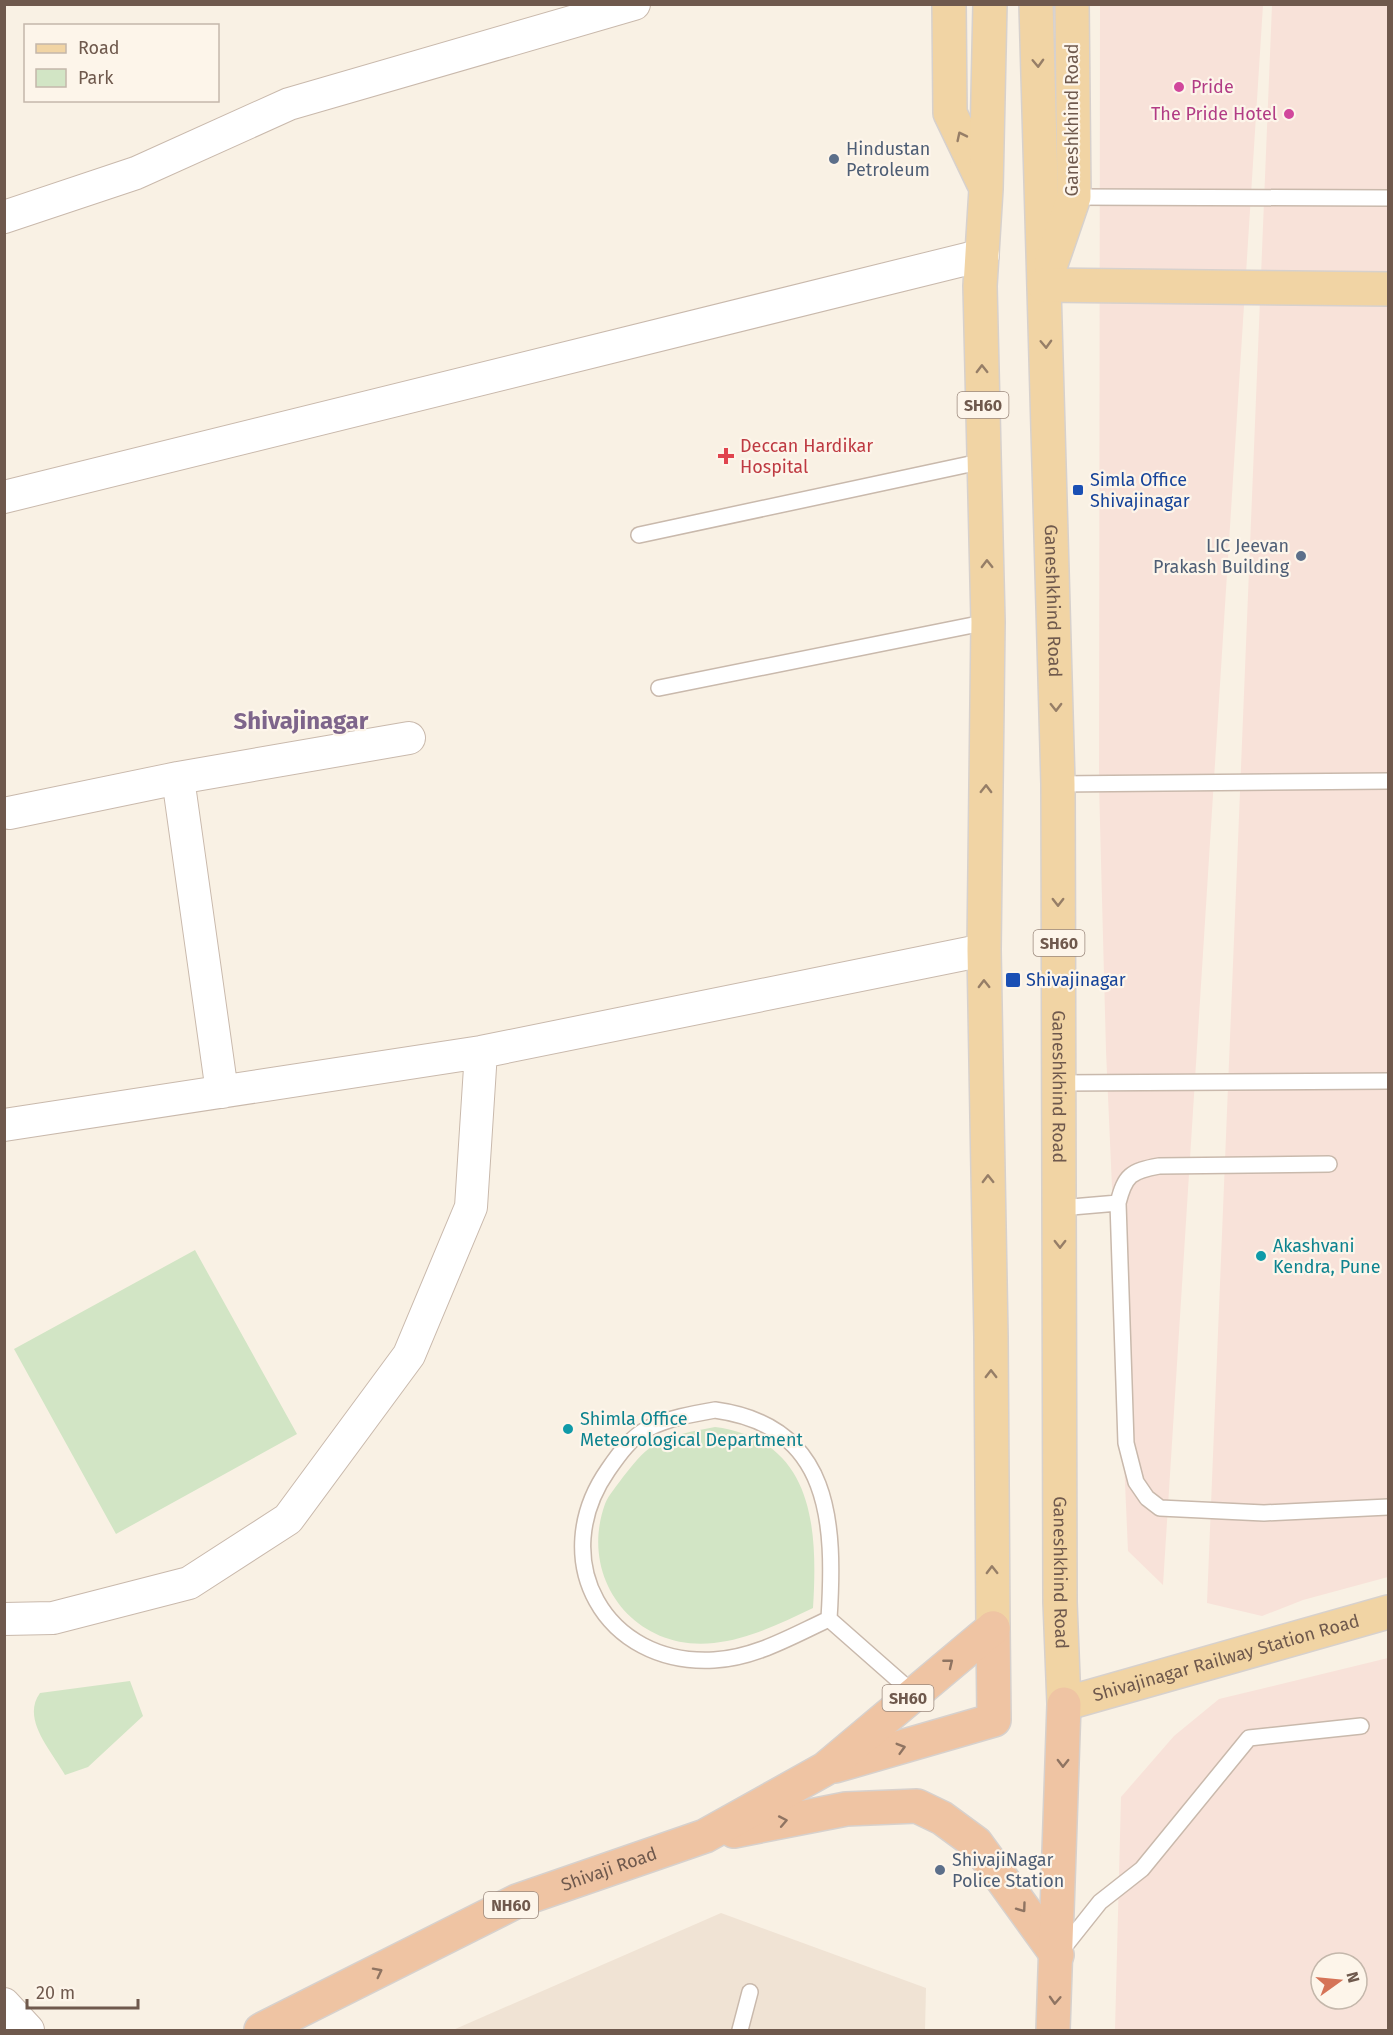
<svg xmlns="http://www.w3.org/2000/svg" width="1393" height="2035" font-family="'Fira Sans',sans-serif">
<rect width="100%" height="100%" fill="#f9f1e4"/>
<path fill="#f0e3d4" d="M721,1913L926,1988L925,2030H453Z"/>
<path fill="#f8e2d9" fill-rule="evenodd" d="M1100,5H1263L1163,1585L1128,1551L1106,1051L1099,785Z
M1272,5H1388V1577L1303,1600L1262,1616L1207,1603Z
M1388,1658V2030H1115L1121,1797L1174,1736L1219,1699ZM1321,1963H1357V1999H1321Z"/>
<path fill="#d2e5c5" d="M195,1250L297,1434L116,1534L14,1349Z
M715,1427C814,1440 818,1528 813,1608C781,1623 750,1639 714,1643C635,1652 578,1579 605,1504C609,1494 617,1486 623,1477C633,1465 641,1453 654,1445C672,1434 695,1431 715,1427Z
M130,1681L143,1716L88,1767L65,1775C51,1750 21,1719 40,1693Z"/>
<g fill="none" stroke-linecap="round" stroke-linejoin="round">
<g stroke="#c9b9ac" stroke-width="18">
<path id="service" d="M1074,197L1388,198
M639,535L984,461
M659,688L988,622
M1058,784L1388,781
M1060,1083L1388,1081
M1329,1164L1159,1166C1131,1171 1125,1175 1118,1203L1126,1443L1136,1482L1147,1498L1160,1508L1264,1513L1388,1507
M1060,1208L1118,1203
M715,1410C832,1426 835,1523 829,1619C792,1636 755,1658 714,1660C604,1666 546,1559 608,1470C619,1454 631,1437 649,1428C669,1418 692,1414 715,1410Z
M829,1619L913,1693
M1061,1951L1100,1902L1142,1869L1249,1738L1361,1726
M740,2030L750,1992"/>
</g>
<g stroke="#c9b9ac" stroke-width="34">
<path id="minor" d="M4,217L136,173L289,104L634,4
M4,497L983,255
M178,778L222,1092
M9,813L178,778L409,738
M4,1125L481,1052L984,950
M4,1619L53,1618L189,1583L288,1519L409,1355L471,1207L481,1052
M4,2004L28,2030"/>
</g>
<g stroke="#d7d1cd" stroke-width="36">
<g id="primary">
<path d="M949,4L950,113L983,182"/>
<path d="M990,4L986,189L980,286L988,622L984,950L991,1337L993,1628"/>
<path id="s1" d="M1036,4L1058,784L1060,1602L1064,1704L1388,1612"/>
<path d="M1051,264L1074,197L1072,4"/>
<path d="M1044,285L1388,289"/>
</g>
</g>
<g stroke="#d7d1cd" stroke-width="36">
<g id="trunk">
<path d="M835,1766L994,1720L993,1628"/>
<path d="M734,1831L846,1809L917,1806L942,1818L976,1843L1057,1955"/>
<path id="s2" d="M261,2030L517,1901L705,1836L825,1769L993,1628"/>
<path d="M1053,2030L1064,1704"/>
</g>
</g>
<use href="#service" stroke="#fff" stroke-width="15"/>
<use href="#minor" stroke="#fff" stroke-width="32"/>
<use href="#primary" stroke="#f1d4a4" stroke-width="33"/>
<use href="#trunk" stroke="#efc4a3" stroke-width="33"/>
</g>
<defs><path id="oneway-chevron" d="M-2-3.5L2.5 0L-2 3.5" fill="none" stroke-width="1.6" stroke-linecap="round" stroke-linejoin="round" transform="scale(1.5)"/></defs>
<g stroke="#967e67">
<use href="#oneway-chevron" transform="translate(1038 63) rotate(88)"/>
<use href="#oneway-chevron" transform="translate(961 136) rotate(-116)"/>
<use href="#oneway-chevron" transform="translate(1046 344) rotate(88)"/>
<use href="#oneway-chevron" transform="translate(982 369) rotate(-91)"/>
<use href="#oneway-chevron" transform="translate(987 564) rotate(-91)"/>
<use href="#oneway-chevron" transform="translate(1056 707) rotate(89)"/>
<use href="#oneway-chevron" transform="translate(986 789) rotate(-89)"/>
<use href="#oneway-chevron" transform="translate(1058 902) rotate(90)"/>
<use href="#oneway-chevron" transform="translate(984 984) rotate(-91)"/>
<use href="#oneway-chevron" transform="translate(988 1179) rotate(-91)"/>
<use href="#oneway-chevron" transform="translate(1060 1244) rotate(90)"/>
<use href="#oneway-chevron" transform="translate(991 1374) rotate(-90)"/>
<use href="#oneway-chevron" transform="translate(992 1570) rotate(-91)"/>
</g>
<g stroke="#8f7462">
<use href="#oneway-chevron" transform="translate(949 1663) rotate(-39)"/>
<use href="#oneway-chevron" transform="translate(901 1748) rotate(-16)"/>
<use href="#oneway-chevron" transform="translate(1063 1763) rotate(91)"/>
<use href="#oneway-chevron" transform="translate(783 1821) rotate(-11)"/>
<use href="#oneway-chevron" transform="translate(1022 1908) rotate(54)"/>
<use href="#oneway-chevron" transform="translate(378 1972) rotate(-27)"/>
<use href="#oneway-chevron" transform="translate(1055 2000) rotate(93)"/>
</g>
<g fill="#d1479c" stroke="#fdf5ea" stroke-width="2">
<circle cx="1179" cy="87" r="6"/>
<circle cx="1289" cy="114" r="6"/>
</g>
<g fill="#5c6f8a" stroke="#fdf5ea" stroke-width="2">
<circle cx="834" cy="159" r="6"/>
<circle cx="1301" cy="556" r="6"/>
<circle cx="940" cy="1870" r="6"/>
</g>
<path fill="#e0444e" stroke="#fdf5ea" stroke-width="2" d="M723 447h6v6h6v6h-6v6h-6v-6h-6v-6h6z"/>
<g fill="#1a4fb4" stroke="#fdf5ea" stroke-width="2">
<rect x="1072" y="484" width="12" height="12" rx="3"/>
<rect x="1005" y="972" width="16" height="16" rx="3"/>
</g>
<g fill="#0f9aa8" stroke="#fdf5ea" stroke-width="2">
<circle cx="1261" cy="1256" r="6"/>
<circle cx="568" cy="1429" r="6"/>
</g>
<g text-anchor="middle" stroke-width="4.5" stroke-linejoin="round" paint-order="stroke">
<g fill="#fdf5ea" stroke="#9a887c" stroke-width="1.5">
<rect x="957.5" y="392" width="51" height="26" rx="4.5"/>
<rect x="1033.5" y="930" width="51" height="26" rx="4.5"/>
<rect x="882.5" y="1685" width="51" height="26" rx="4.5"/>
<rect x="484" y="1892" width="54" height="26" rx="4.5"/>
</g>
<g font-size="16" font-weight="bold" fill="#6f594d">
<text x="983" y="411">SH60</text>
<text x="1059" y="949">SH60</text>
<text x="908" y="1704">SH60</text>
<text x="511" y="1911">NH60</text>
</g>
<g font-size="18" fill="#b23c85" stroke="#fdf5ea" text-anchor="start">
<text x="1191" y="93">Pride</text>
<text x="1277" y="120" text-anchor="end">The Pride Hotel</text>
</g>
<g font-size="18" fill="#6f594d" stroke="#fdf5ea">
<text transform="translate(1072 120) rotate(-90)" y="6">Ganeshkhind Road</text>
<text dy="6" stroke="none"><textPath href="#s1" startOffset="597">Ganeshkhind Road</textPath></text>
<text dy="6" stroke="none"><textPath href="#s1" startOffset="1083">Ganeshkhind Road</textPath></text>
<text dy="6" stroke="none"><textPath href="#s1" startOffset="1569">Ganeshkhind Road</textPath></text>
<text dy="6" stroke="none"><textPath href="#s1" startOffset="1869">Shivajinagar Railway Station Road</textPath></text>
<text dy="6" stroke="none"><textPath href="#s2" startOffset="384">Shivaji Road</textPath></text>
</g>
<g font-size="18" fill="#4e5e75" stroke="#fdf5ea" text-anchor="start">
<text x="846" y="155">Hindustan<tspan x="846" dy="21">Petroleum</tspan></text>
<text x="1289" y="552" text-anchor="end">LIC Jeevan<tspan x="1289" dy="21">Prakash Building</tspan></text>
<text x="952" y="1866">ShivajiNagar<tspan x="952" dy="21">Police Station</tspan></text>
</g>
<g font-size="18" fill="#be3a42" stroke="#fdf5ea" text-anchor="start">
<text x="740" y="452">Deccan Hardikar<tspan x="740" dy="21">Hospital</tspan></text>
</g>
<g font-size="18" fill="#164399" stroke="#fdf5ea" text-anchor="start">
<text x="1090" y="486">Simla Office<tspan x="1090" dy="21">Shivajinagar</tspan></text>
<text x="1026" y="986">Shivajinagar</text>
</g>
<g font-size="18" fill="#0d838f" stroke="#fdf5ea" text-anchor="start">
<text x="1273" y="1252">Akashvani<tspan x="1273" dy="21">Kendra, Pune</tspan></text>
<text x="580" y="1425">Shimla Office<tspan x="580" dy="21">Meteorological Department</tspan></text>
</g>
<g font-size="24" font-weight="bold" fill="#7e658b" stroke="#fdf5ea">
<text x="301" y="729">Shivajinagar</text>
</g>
</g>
<rect width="1393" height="2035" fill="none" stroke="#6f594d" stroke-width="12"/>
<rect x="24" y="24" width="195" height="78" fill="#fdf5ea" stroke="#c4b7ab" stroke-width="1.5"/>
<rect x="36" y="44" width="30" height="9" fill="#f1d4a4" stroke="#c4b7ab" stroke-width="1.5"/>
<text x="78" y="54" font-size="18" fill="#6f594d">Road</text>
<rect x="36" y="69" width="30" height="18" fill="#d2e5c5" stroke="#c4b7ab" stroke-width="1.5"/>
<text x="78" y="84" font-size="18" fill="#6f594d">Park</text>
<g transform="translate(1339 1981) rotate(75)"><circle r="28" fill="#fdf5ea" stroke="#c4b7ab" stroke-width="1.5"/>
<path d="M0-4.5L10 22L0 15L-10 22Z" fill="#d57357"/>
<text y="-9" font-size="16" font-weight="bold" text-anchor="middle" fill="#6f594d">N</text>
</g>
<path d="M27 1999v9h111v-9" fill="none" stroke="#6f594d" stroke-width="3"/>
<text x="36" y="1999" font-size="18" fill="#6f594d" stroke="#fdf5ea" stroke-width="4.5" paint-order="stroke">20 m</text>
</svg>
